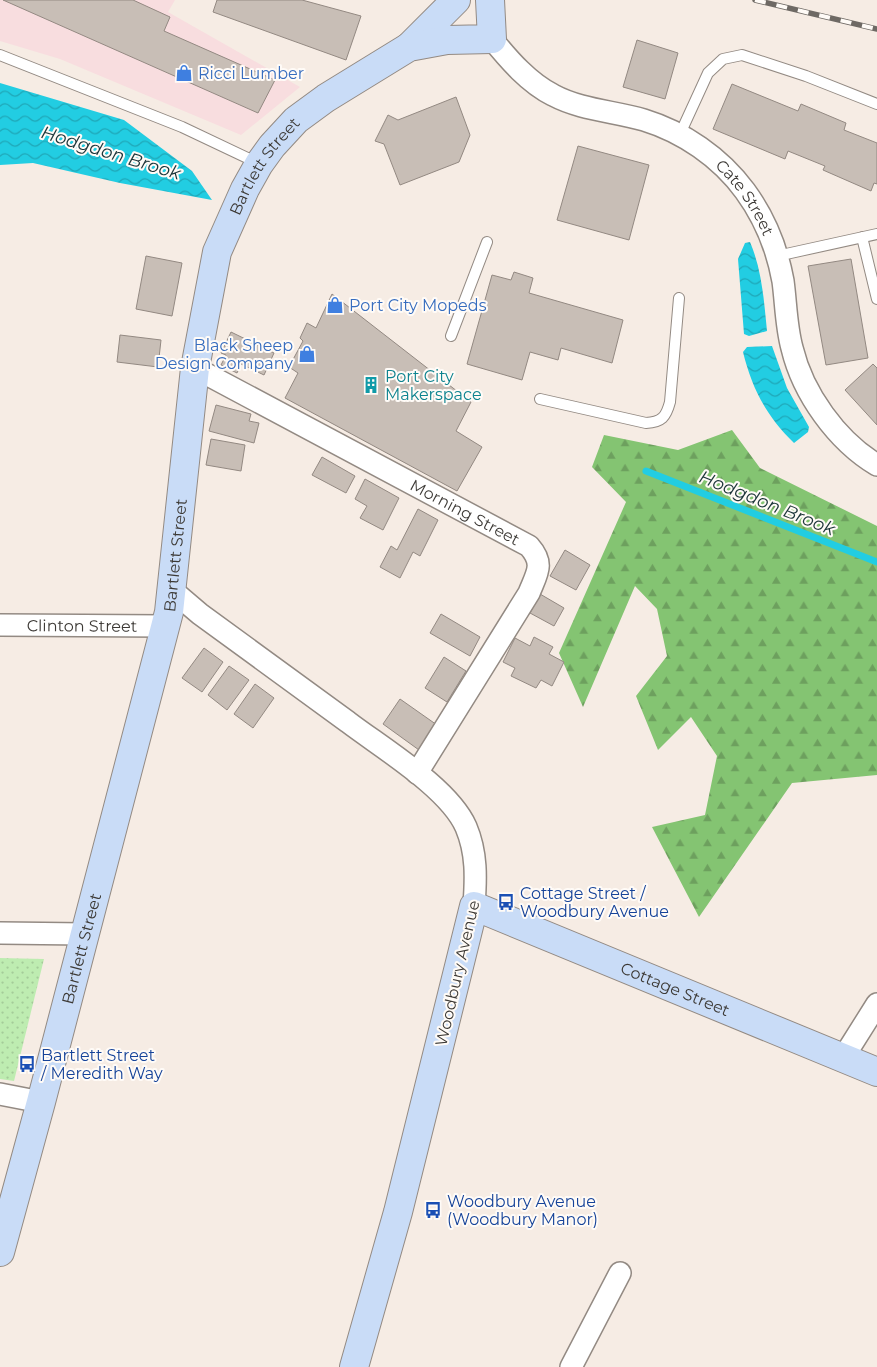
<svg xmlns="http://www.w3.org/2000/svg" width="877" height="1367" font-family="Montserrat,sans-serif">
<defs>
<pattern id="grass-dots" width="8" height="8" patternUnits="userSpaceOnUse" patternTransform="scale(1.25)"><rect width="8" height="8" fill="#beecb1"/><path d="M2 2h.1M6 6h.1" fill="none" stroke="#a4cb99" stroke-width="1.8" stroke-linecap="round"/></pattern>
<pattern id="forest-firs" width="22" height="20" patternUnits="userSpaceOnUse" patternTransform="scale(1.25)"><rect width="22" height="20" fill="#84c472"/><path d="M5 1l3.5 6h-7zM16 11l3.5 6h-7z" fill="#6da05e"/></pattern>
<pattern id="water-waves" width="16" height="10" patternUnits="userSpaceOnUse" patternTransform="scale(1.25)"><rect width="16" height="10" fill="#22cde2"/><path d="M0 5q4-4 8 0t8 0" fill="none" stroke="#1fa7b8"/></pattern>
</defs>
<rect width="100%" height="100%" fill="#f6ece4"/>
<path fill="#f8dddf" d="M0,0H175L168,12L300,87L241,135L60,59L0,41Z"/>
<path fill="url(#grass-dots)" d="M0,958L44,959L14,1081L0,1079Z"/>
<path fill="url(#forest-firs)" d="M732,430L760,468L877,526V775L792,783L699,917L652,827L705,815L717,756L691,717L658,750L636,696L667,656L657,609L635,586L583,707L559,653L626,502L592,467L604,435L678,450Z"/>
<path fill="url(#water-waves)" d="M0,83L124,120L192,171L212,200L120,183L33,163L0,165Z
M750,242C762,270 764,301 767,331L749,336L744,334L738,259L745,243Z
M772,346L787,388L809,427L808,432L794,443C767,417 752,389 743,352L747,347Z"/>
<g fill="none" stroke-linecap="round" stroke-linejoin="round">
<path stroke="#22cde2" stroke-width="7" d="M646,471L877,562"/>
</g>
<path fill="#c8beb6" stroke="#938982" d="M3,0H133L170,17L164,31L275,80L258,113Z
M217,0H302L361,16L346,60L213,12Z
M637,40L678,53L665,99L623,87Z
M732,84L798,111L801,104L846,123L844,130L877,143V184L874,183L871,191L823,170L825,166L788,151L785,159L713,129Z
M456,97L470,135L459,162L400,185L384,144L375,141L388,115L398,120Z
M578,146L649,165L629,240L557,220Z
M146,256L182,263L172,316L136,309Z
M851,259L868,358L826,365L808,266Z
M514,272L533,278L529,293L623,320L612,363L561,348L558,360L530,352L522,380L467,364L492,275L511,280Z
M332,294L471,402L456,431L482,447L457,491L285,398L298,373L289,367L303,341L300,338L307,323L316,328Z
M231,332L274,353L264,375L241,364L237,373L221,365L226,355L221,353Z
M120,335L161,340L158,367L117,362Z
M873,364L877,368V425L845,390Z
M216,405L251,414L249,421L259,423L254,443L209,431Z
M211,439L245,445L241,471L206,465Z
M322,457L355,476L346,493L312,475Z
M365,479L399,498L383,530L360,518L367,506L355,499Z
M418,509L438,520L420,556L413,552L400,578L380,567L391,546L397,550Z
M565,550L590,565L576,590L550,576Z
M540,594L564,608L554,626L530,613Z
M441,614L480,637L470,656L430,633Z
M534,637L553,647L549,654L564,662L552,686L541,680L536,688L511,676L515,668L503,662L515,638L530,646Z
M204,648L223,662L202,692L182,678Z
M444,657L466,671L447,702L425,688Z
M229,666L249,680L227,710L208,695Z
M255,684L274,698L253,728L234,714Z
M400,699L437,725L419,750L383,724Z"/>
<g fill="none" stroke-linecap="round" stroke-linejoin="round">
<g stroke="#938a83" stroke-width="12">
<path id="lane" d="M0,55L182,127L258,163
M680,134L708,73L723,59L742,55L806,76L877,104
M862,237L877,299
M777,256L877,234
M451,336L487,242
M540,399L646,423C662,422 666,417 670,402L679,298"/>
</g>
<g stroke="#938a83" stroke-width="24">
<g id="street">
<path id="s1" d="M492,39C509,60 529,83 553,95C581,110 613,111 644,120C683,132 720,157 745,191C764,217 777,248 783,281C786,303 786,326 792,348C803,394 837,441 877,465"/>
<path id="s2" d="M195,368L529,546C545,564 537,573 529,593L417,773"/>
<path d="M173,591L200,614C249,650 298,686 348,722C382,748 449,788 466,827C477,853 476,878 474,906"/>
<path id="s3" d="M0,625L166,626"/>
<path d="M0,933L85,934"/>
<path d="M843,1058L877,1004"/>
<path d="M0,1094L41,1102"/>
<path d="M571,1367L620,1273"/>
</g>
</g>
<g stroke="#938a83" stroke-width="30">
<g id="secondary">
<path d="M409,47L456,0"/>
<path id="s4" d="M0,1252L41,1102L169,612L195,368L217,252L245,189L259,164L272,146L296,120L326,98L409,47L447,40L492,39L490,0"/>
<path id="s5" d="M354,1367L398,1212L474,906L877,1072"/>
</g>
</g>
<use href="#lane" stroke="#fff" stroke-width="10"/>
<use href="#street" stroke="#fff" stroke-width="21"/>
<use href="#secondary" stroke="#c9dcf7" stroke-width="28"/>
<g stroke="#6e6964" stroke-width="5.5">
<path id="rail" d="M755,0L877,29"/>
</g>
<use href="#rail" stroke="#fffbf7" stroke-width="4" stroke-dasharray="11" stroke-linecap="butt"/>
</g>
<defs>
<g id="shop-bare" transform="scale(1.35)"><path d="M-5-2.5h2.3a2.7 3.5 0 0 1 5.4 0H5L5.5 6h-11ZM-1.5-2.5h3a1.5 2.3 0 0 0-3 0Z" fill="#3f7fe0" stroke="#fffbf7" stroke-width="2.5" paint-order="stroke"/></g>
<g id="building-bare" transform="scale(1.35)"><path d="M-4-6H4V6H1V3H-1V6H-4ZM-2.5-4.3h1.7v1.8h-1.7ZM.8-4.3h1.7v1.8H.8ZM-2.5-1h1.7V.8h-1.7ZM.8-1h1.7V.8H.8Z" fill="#0f9aa8" stroke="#fffbf7" stroke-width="2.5" paint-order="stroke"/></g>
<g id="bus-bare" transform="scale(1.35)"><path d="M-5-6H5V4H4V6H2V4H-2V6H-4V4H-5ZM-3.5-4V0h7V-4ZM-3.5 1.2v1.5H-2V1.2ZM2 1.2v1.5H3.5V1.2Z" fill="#1a4fb4" stroke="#fffbf7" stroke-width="2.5" paint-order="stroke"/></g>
</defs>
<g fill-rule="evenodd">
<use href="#shop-bare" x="184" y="73"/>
<use href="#shop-bare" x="335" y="305"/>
<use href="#shop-bare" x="307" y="354"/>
<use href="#building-bare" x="371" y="385"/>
<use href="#bus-bare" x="506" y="902"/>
<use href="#bus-bare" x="27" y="1064"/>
<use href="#bus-bare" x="433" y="1210"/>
</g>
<g text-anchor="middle" stroke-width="4" stroke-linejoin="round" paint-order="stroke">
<g font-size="16" fill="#366cbe" stroke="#fffbf7" text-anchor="start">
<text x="198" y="79">Ricci Lumber</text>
<text x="349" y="311">Port City Mopeds</text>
<text x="293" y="351" text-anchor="end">Black Sheep<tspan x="293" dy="18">Design Company</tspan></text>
</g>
<g font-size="16" fill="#3c3935" stroke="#fffbf7">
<text dy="6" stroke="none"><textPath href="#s4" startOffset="1124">Bartlett Street</textPath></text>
<text dy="6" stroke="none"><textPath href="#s1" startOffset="309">Cate Street</textPath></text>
<text dy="6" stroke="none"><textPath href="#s2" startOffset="306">Morning Street</textPath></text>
<text dy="6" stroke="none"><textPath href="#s4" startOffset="719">Bartlett Street</textPath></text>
<text dy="6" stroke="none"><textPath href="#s3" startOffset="82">Clinton Street</textPath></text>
<text dy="6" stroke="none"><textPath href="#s4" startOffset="314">Bartlett Street</textPath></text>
<text transform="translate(457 973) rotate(-77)" y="6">Woodbury Avenue</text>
<text dy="6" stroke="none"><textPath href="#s5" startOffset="694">Cottage Street</textPath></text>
</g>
<g font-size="16" fill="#0d838f" stroke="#fffbf7" text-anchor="start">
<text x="385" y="382">Port City<tspan x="385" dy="18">Makerspace</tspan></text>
</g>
<g font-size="16" fill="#164399" stroke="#fffbf7" text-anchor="start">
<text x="520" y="899">Cottage Street /<tspan x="520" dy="18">Woodbury Avenue</tspan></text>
<text x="41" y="1061">Bartlett Street<tspan x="41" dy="18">/ Meredith Way</tspan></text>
<text x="447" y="1207">Woodbury Avenue<tspan x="447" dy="18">(Woodbury Manor)</tspan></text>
</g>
<g font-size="18" font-style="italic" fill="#1c3539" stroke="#fffbf7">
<text transform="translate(111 153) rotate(17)" y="6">Hodgdon Brook</text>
<text transform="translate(767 503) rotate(22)" y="6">Hodgdon Brook</text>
</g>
</g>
</svg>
